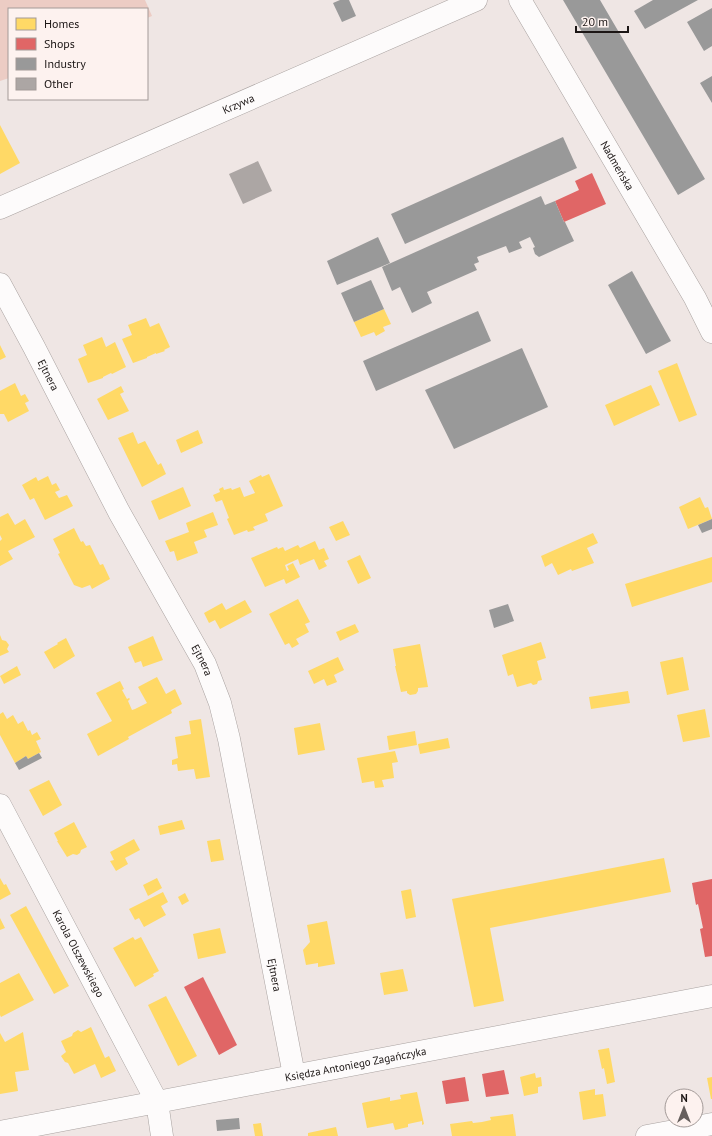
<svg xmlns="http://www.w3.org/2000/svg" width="712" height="1136" font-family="'PT Sans',sans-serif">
<rect width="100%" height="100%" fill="#efe6e4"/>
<path fill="#ecccc4" d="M0,0H145L152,16L147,18V9H9V78L0,81Z"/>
<path fill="#ffd966" d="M0,125L20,163L0,174Z
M384,309L391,324L383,327L385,331L376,336L374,332L361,337L354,322Z
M146,318L150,327L159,323L170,347L164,350L165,351L156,354V353L147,357V358L133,363L122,339L132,335L128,325Z
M102,337L106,347L115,342L126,367L112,374L111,373L103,377V378L88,383L78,359L87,355L83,345Z
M0,345L6,357L0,360Z
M677,363L697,415L679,422L658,371Z
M15,383L21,396L25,394L29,401L25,403L29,411L8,422L4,414H0V391Z
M651,385L660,405L614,426L605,405Z
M121,386L124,392L120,394L129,411L108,420L97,399Z
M198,430L203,443L181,453L176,440Z
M133,432L138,444L145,441L158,465L161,463L166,474L142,487L118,438Z
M269,474L283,506L265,514L268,521L253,527L255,530L248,532L247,530L234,535L227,519L229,518L222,500L216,502L213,495L220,492L219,489L223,487L224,490L231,488L232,490L240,487L244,497L255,493L249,481L261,475L262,477Z
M48,476L52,485L56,483L60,490L55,492L59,498L67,495L73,506L45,520L34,498L30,500L22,485L36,477L38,481Z
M183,487L191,506L159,520L151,501Z
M700,497L705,508L708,507L712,519L688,529L679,507Z
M213,512L218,525L204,530L207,537L194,542L198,553L177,561L174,551L170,552L165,541L189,532L186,523Z
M8,513L15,525L25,519L35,537L8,551L13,559L0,566V541L2,539L0,535V517Z
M343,521L350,535L336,541L329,527Z
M74,528L81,542L83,541L86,546L90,545L100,565L103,564L110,579L92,589L90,585L82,588L74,585L58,554L60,553L53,539Z
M593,533L598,543L587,548L594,563L572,571L571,569L558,575L552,563L545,567L541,556Z
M315,541L319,550L324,548L329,559L324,561L327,566L319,570L314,559L300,565L298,559L285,565L287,571L289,570L287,566L293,563L300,577L286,584L284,579L265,587L251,558L277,547L278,549L283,547L285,551L298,545L300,548Z
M360,555L371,578L358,584L347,561Z
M712,557V582L632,607L625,584Z
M298,599L310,622L305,624L309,632L296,639L299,644L292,648L289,643L285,645L269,614Z
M245,600L252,612L220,629L215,620L209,623L204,613L222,603L226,610Z
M355,624L359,632L340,641L336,632Z
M0,635L2,640L6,641L9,645L7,649L9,652L0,656Z
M153,636L163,660L143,667L141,661L135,663L128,647Z
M66,638L75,656L54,669L44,652L58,644L57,643Z
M541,642L546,658L537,661L542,680L538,681L537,684L533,685L531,683L517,687L513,674L508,676L502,655Z
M420,644L428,687L418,688V691L416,694L410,695L407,693V691L401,692L395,666H396L393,649Z
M338,657L344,670L334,675L337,682L327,686L324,679L314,684L308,671Z
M683,657L689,690L667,695L660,662Z
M17,666L21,675L4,684L0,676Z
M157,677L166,694L175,689L182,704L171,710L172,713L128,737L129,739L98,756L87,734L112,721L96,693L120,681L124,689L122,690L127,699L129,698L130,699L128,701L132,710L135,709L147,703L138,687Z
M628,691L630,703L591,709L589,697Z
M705,709L710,737L683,742L677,715Z
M3,712L7,719L13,715L18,724L23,721L28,731L30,730L32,735L37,732L41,739L36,741L41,752L28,759L26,756L15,763L0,735V714Z
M201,719L210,777L196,779L194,769L178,771L177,764L172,765V760L178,758L175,737L191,734L189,721Z
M320,723L325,750L298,755L294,728Z
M415,731L417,745L389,750L387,736Z
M448,738L450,748L420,754L418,744Z
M395,751L398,762L392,763L394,778L382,780L384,787L375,788L374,781L362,783L357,758Z
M49,780L62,805L43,816L29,790Z
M182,820L185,829L160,835L158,826Z
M74,822L87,847L81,850L80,853L77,855L73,854L67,857L57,841H58L54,833Z
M134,839L140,850L125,858L128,864L116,871L110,861L114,860L110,852Z
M220,839L224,860L211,862L207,841Z
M664,858L671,892L490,928L504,1001L474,1007L452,899Z
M0,878L4,885L6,884L11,894L0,900Z
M157,878L162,888L148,896L143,885Z
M411,889L416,917L406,919L401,891Z
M163,892L168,902L161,906L166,915L144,927L139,918L135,920L129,909Z
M185,893L189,901L182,905L178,897Z
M26,906L69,986L54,994L10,915Z
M0,918L5,928L0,930Z
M327,921L335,964L318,967V963L306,965L303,950L310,942L307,925Z
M220,928L226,953L198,959L193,934Z
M133,937L135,940L141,937L159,971L153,974L154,976L135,987L113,948Z
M403,969L408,991L384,995L380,973Z
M19,973L34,1000L1,1017L0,1015V983Z
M166,996L197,1056L178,1066L148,1005Z
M91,1027L105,1058L109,1056L116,1071L101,1078L95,1064L74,1074L68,1063L65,1062L61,1056L66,1052L61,1041L72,1036L73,1033L78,1030L81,1032Z
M23,1032L29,1070L15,1072L18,1091L0,1094V1033L5,1042Z
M609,1048L615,1082L607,1084L604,1068L602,1069L598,1050Z
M535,1073L536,1078L541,1077L542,1086L538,1087V1093L524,1096L520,1077Z
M712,1077V1099H711L707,1078Z
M595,1089V1095L603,1094L606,1116L583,1120L579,1092Z
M417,1092L424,1124L422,1125V1121L408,1124V1127L395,1130L393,1123L367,1128L362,1103L390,1097V1101L401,1099L400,1095Z
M513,1114L516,1136H452L450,1124L472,1121L473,1123L482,1122L491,1120L490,1117Z
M261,1123L263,1136H255L253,1124Z
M336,1127L338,1136H308V1133Z"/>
<path fill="#e06666" d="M592,173L606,204L564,222L555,201L579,190L575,181Z
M712,879V956L705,957L700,929L703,928L698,904L696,905L692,883Z
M203,977L237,1045L219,1055L184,987Z
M504,1070L509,1094L486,1097L482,1074Z
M465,1077L469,1101L446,1104L442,1081Z"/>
<path fill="#999" d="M340,0H349L356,16L342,22L333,3Z
M563,0H600L705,179L678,195Z
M653,0H698L645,29L634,11Z
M712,8V46L704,51L687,22Z
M712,76V103L700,83Z
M563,137L577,168L405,244L391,214Z
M541,196L545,205L555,201L564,222H565L574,241L539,257L535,254L533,248L535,247L530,237L519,242L522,248L509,253L506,246L477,257L479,262L474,264L477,270L427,292L432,303L412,313L400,287L392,291L382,267Z
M378,237L390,263L337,285L327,261Z
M632,271L671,341L646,354L608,285Z
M371,280L384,309L354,322L341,293Z
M478,311L491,341L376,391L363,361Z
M522,348L548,407L454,449L425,390Z
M712,519V529L702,533L698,525Z
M508,604L514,621L494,628L489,610Z
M39,753L42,758L19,770L15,763L26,756L28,759Z
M239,1118L240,1129L217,1131L216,1120Z"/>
<path fill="#aca6a4" d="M258,161L272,191L243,204L229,174Z"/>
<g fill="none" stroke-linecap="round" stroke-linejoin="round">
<g stroke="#a9a2a0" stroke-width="23">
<g id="minor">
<path id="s1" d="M520,0L695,298L712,332"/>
<path id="s2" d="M0,208L476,0"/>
<path id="s3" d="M0,284L34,347L119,512L205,664L220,703L229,739L294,1075"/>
<path id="s4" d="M0,805L157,1102L162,1136"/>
<path id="s5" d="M0,1132L712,996"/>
<path d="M647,1136L712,1124"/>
</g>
</g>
<use href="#minor" stroke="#fdfbfb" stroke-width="22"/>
</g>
<g text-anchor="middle" stroke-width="4" stroke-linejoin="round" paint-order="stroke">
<g font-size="11" fill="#1c1615" stroke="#fdf2ef">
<text dy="4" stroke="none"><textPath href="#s2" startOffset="260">Krzywa</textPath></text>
<text dy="4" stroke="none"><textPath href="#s1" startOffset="192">Nadmeńska</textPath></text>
<text dy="4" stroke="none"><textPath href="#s3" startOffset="103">Ejtnera</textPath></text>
<text dy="4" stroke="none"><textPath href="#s3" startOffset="427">Ejtnera</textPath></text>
<text dy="4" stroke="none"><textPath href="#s4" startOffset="168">Karola Olszewskiego</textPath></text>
<text dy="4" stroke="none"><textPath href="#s3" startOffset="751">Ejtnera</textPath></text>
<text dy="4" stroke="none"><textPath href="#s5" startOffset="362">Księdza Antoniego Zagańczyka</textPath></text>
</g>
</g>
<rect x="8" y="8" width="140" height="92" fill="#fdf2ef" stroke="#a39a98"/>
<rect x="16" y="18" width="20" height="12" fill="#ffd966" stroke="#a39a98"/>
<text x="44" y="28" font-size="12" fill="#1c1615">Homes</text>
<rect x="16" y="38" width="20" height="12" fill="#e06666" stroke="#a39a98"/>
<text x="44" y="48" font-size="12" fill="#1c1615">Shops</text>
<rect x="16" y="58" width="20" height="12" fill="#999999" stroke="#a39a98"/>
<text x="44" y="68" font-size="12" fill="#1c1615">Industry</text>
<rect x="16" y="78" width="20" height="12" fill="#aca6a4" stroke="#a39a98"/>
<text x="44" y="88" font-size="12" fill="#1c1615">Other</text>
<g transform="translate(684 1108)"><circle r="19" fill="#fdf2ef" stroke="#a39a98"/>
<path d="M0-3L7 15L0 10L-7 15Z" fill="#665f5d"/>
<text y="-6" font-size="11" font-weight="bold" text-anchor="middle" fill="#1c1615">N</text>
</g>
<path d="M576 26v6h52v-6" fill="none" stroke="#1c1615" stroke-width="2"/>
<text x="582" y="26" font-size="12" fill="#1c1615" stroke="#fdf2ef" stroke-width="3" paint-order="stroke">20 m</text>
</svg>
